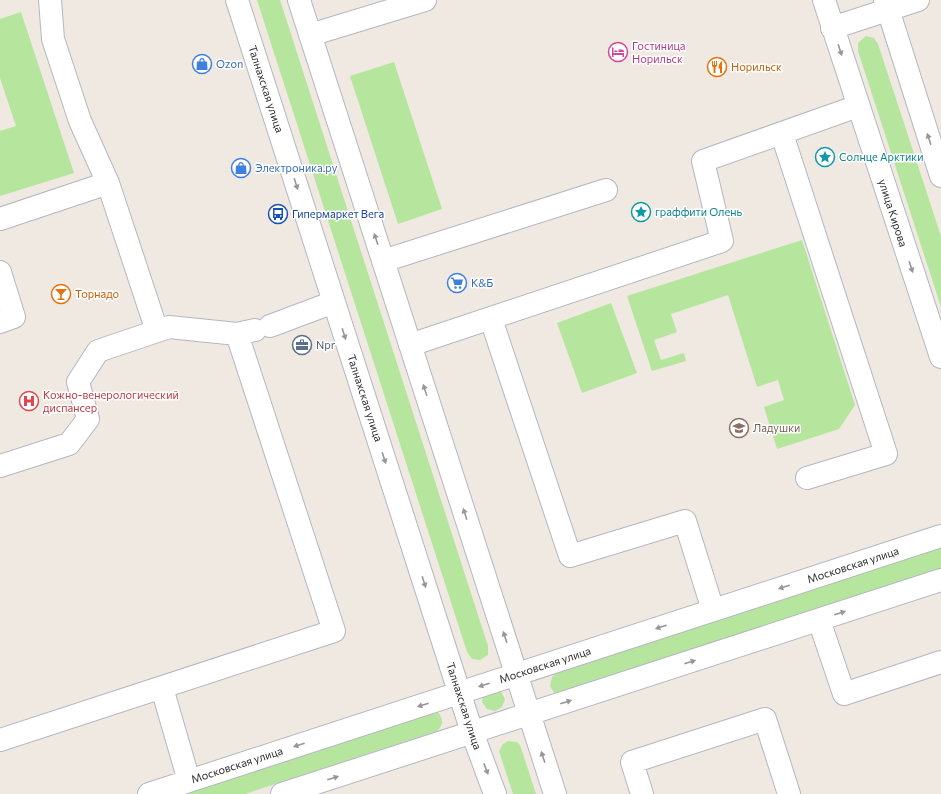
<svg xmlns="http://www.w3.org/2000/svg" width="941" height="794" font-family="Commissioner,sans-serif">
<rect width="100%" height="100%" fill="#efe9e1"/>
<path fill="#b6e59e" d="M257,0H280L488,646V655L480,660L472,659L467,652Z
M21,12L74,173L0,196V131L16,126L0,78V19Z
M866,36L874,38L878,44L941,236V307L858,51V43Z
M394,62L442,209L398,224L350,76Z
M802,240L855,405L839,429L777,449L764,407L784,400L778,380L757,387L728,295L671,314L677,332L654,340L661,360L684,353L686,361L652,371L627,296Z
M611,303L637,373L582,393L557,323Z
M941,547V570L555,694L550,686L552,677L556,674Z
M500,690L505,699L502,707L495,711L487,709L482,702L483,694Z
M435,710C443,716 445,724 437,731L245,794H185L184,791Z
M508,741L517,742L520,745L536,794H513L499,751L503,744Z"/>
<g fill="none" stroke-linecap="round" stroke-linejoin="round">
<g stroke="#b4b7c1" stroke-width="24">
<path id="minor" d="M50,0L53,39L80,121L108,183L157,331
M237,0L472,732L495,794
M299,0L555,794
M824,0L941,357
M885,0L941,176
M832,28L918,0
M310,35L425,0
M782,134L886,454L807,478
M0,219L108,183
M383,261L606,190
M0,272L14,317L0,322
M491,319L570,556L685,521L713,610
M270,326L334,302
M410,345L722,241L703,161L858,106
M0,466L69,444L88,419L78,382L98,351L169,327L237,334L255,330
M819,620L844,694L941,662
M162,688L189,781
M0,740L334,631L237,334
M149,794L941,536
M282,794L941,580
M642,794L632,762L765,719L789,794"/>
</g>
<use href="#minor" stroke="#fff" stroke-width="22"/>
</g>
<defs><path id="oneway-solid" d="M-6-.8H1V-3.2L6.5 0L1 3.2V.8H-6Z"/></defs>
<g fill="#969696">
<use href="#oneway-solid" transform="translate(840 50) rotate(72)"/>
<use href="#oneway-solid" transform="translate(929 139) rotate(-108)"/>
<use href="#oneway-solid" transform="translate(296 184) rotate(72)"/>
<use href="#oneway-solid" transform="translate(376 239) rotate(-108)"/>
<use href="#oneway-solid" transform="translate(911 267) rotate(72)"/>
<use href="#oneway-solid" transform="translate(344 334) rotate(72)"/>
<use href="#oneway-solid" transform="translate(425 390) rotate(-108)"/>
<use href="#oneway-solid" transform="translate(384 458) rotate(72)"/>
<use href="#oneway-solid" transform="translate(465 514) rotate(-108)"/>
<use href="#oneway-solid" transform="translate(424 582) rotate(72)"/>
<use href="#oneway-solid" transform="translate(784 587) rotate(162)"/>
<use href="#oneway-solid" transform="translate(840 613) rotate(-18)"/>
<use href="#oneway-solid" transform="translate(661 627) rotate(162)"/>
<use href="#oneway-solid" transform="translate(505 637) rotate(-108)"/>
<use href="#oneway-solid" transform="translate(690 662) rotate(-18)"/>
<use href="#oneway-solid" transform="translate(484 685) rotate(162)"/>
<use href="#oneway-solid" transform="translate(566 702) rotate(-18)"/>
<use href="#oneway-solid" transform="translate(423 705) rotate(162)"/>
<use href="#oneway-solid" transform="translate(299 745) rotate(162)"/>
<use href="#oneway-solid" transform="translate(543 757) rotate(-108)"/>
<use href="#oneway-solid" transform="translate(486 769) rotate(69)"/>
<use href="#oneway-solid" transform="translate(333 778) rotate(-18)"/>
</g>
<defs>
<g id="hotel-ring" transform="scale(1)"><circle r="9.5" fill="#fff" stroke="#d1479c" stroke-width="1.5"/><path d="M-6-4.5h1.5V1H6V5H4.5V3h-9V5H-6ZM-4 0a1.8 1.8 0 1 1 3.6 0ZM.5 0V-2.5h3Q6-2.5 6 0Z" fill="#d1479c"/></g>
<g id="shop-ring" transform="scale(1)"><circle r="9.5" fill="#fff" stroke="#3f7fe0" stroke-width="1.5"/><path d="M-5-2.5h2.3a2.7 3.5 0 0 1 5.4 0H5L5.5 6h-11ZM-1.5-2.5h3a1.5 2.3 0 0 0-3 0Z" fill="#3f7fe0"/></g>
<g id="restaurant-ring" transform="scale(1)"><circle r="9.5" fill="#fff" stroke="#e8710a" stroke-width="1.5"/><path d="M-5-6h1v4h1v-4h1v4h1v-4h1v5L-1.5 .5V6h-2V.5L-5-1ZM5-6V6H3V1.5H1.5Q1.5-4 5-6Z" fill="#e8710a"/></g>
<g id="sight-ring" transform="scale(1)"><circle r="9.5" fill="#fff" stroke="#0f9aa8" stroke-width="1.5"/><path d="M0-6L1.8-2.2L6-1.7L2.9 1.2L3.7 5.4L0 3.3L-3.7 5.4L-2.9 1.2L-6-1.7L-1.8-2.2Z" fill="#0f9aa8"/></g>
<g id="bus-ring" transform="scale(1)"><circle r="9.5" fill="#fff" stroke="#1a4fb4" stroke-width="1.5"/><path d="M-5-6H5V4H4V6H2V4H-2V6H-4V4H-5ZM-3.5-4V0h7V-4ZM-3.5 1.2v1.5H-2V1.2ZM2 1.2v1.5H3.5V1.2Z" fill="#1a4fb4"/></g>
<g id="supermarket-ring" transform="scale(1)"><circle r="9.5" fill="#fff" stroke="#3f7fe0" stroke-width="1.5"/><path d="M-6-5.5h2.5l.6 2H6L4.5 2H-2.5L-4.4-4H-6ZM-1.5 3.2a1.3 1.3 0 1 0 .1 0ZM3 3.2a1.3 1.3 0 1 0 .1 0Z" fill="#3f7fe0"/></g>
<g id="bar-ring" transform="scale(1)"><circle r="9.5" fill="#fff" stroke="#e8710a" stroke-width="1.5"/><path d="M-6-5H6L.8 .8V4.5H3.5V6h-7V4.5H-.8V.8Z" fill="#e8710a"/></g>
<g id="office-ring" transform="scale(1)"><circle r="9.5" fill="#fff" stroke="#5c6f8a" stroke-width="1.5"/><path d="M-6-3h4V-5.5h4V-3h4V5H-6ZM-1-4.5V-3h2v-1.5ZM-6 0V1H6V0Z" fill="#5c6f8a"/></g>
<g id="hospital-ring" transform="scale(1)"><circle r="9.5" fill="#fff" stroke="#e0444e" stroke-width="1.5"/><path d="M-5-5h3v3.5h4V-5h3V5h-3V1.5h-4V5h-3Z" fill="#e0444e"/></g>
<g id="school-ring" transform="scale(1)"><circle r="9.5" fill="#fff" stroke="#8d6e63" stroke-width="1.5"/><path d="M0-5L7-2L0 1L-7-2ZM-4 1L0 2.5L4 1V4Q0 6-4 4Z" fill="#8d6e63"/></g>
</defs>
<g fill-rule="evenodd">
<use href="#hotel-ring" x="618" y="52"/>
<use href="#shop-ring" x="202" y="64"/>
<use href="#restaurant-ring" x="717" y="67"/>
<use href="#sight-ring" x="825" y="157"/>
<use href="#shop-ring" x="241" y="168"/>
<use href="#sight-ring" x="641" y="212"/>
<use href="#bus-ring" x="278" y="214"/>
<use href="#supermarket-ring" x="457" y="283"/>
<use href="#bar-ring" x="61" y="294"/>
<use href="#office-ring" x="302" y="345"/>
<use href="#hospital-ring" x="29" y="401"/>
<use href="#school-ring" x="739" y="428"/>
</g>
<g text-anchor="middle" stroke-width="3" stroke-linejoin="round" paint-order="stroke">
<g font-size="11" fill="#b23c85" stroke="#fff" text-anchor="start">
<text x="632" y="50">Гостиница<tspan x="632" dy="13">Норильск</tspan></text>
</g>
<g font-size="11" fill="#366cbe" stroke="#fff" text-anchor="start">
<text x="216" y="68">Ozon</text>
<text x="255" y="172">Электроника.ру</text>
<text x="471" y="287">К&amp;Б</text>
</g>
<g font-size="11" fill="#c56008" stroke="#fff" text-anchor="start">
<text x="731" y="71">Норильск</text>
<text x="75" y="298">Торнадо</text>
</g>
<g font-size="11" fill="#2e2e2e" stroke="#fff">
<text transform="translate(266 89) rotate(72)" y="4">Талнахская улица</text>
<text transform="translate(893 213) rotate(72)" y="4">улица Кирова</text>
<text transform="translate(365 398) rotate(72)" y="4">Талнахская улица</text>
<text transform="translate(853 565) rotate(-18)" y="4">Московская улица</text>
<text transform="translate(545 665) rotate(-18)" y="4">Московская улица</text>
<text transform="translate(464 706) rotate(72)" y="4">Талнахская улица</text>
<text transform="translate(237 765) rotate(-18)" y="4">Московская улица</text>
</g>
<g font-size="11" fill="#0d838f" stroke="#fff" text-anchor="start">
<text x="839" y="161">Солнце Арктики</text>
<text x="655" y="216">граффити Олень</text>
</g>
<g font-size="11" fill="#164399" stroke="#fff" text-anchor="start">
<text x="292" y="218">Гипермаркет Вега</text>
</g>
<g font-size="11" fill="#4e5e75" stroke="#fff" text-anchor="start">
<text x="316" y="349">Npr</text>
</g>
<g font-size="11" fill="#be3a42" stroke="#fff" text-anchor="start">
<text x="43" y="399">Кожно-венерологический<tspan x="43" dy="13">диспансер</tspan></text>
</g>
<g font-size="11" fill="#785e54" stroke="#fff" text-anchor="start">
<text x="753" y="432">Ладушки</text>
</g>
</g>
</svg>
